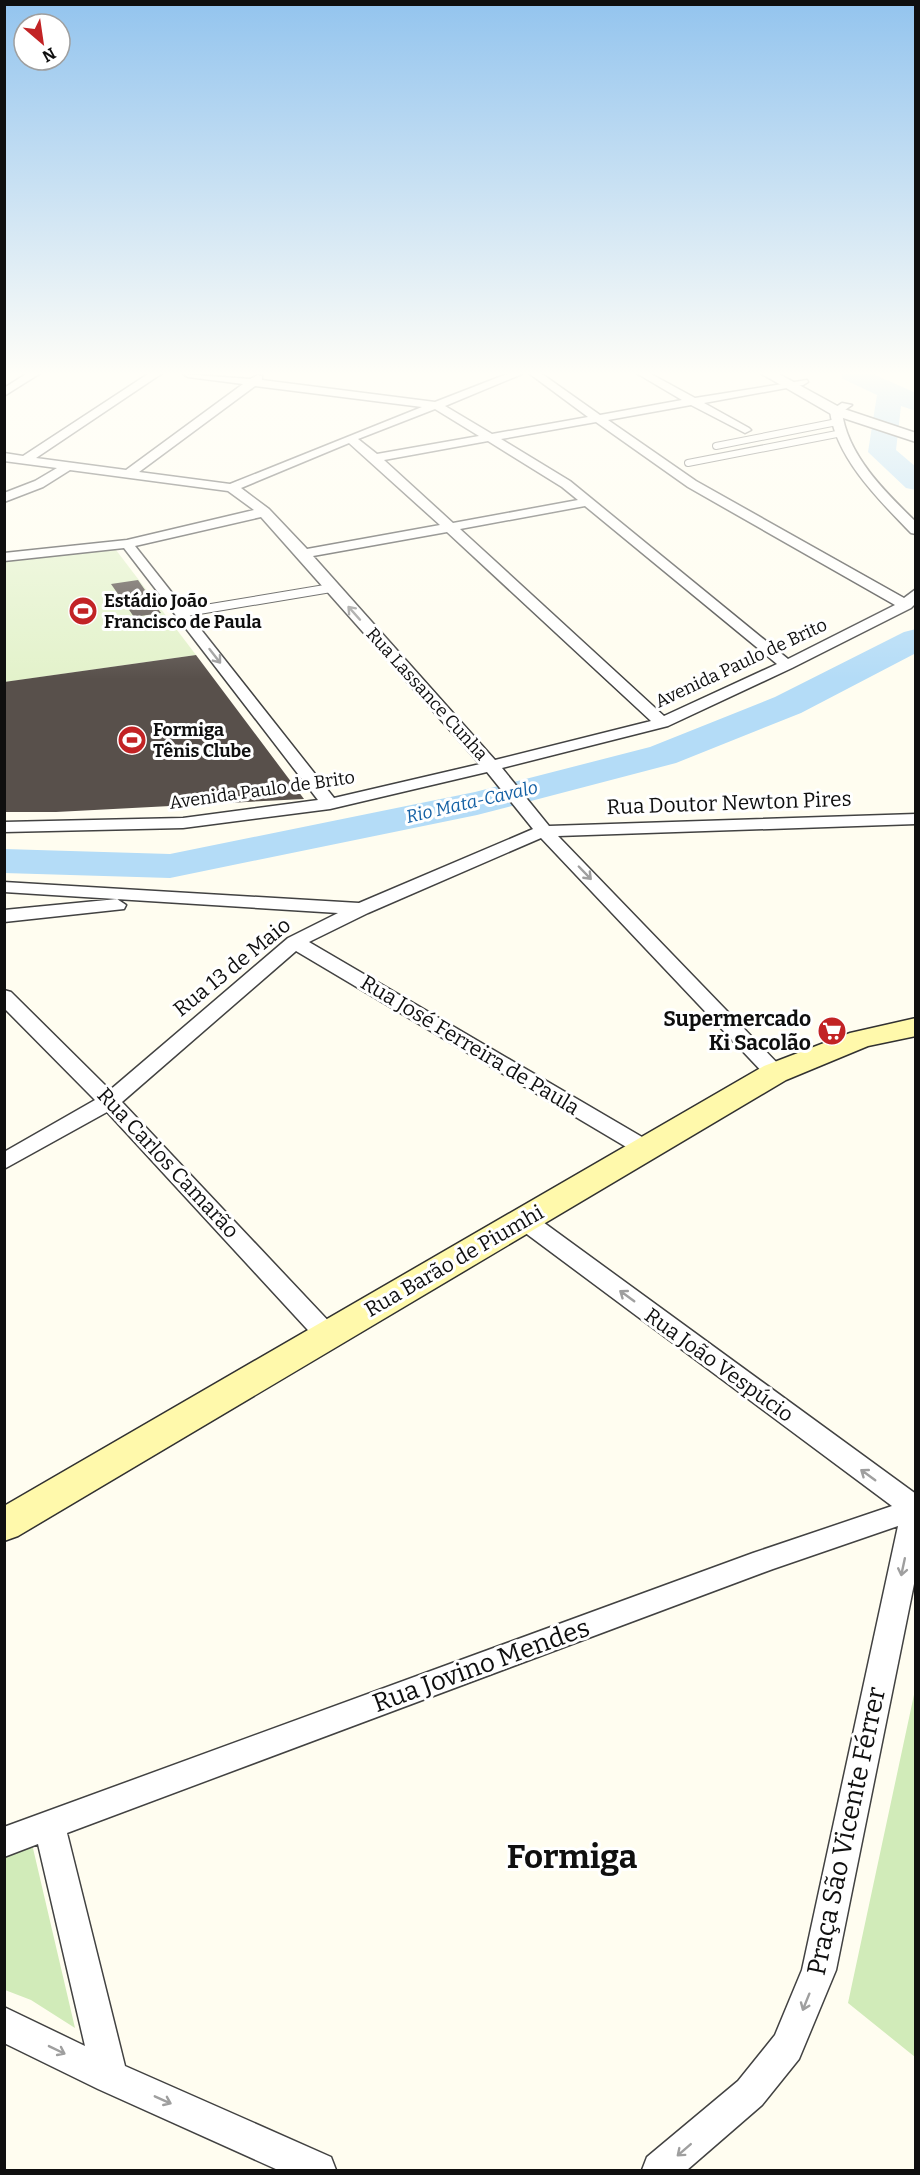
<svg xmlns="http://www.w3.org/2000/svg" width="920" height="2175" font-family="Bitter,serif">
<rect width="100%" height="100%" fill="#fffdf0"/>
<path fill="#d1ebb9" d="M915,1690V2057L848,2003Z
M32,1844L75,2028L31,2000L5,1990L4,1855Z"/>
<path fill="#e3f2cb" d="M116,550L196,655L5,682L4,561Z"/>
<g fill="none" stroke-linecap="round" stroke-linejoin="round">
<path fill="#b4dcf7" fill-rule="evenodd" d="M840,374H873L916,393V411L901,406L896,450L916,467V490L906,488L868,452L877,395L843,379Z
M916,629V653L801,713L676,763L477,815L170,878L4,873V849L170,854L475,792L650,747L775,697L904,632Z"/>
</g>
<path fill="#58504b" d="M138,580L161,613L134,617L111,584Z
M196,655L304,799L56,812H4V682Z"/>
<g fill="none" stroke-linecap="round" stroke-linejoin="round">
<g stroke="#424242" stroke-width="8">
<path id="service-far1" d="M716,446L837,422
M688,463L842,433"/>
</g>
<g stroke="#424242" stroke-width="10">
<path id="service" d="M181,613L331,588"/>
</g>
<g stroke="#424242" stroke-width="3">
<path id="minor" d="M26,374H39L4,396V388Z
M148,374H161L36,458L126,470L243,384L188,377L183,374L250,379L258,375L262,376V380L435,402L507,374H522L445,406L492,434L588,417L530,374H542L600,415L682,400L638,374H651L695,398L807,380L808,382L803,385L704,403L749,428L751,430L745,433L691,405L608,420L696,481L904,598L916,589V603L911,608L792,668L668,726L502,768L549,826L916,814V824L558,836L782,1068L785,1073L782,1078H768L541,838L368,913L309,942L654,1144L657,1149L654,1154L646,1156L638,1154L296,951L122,1102L336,1329L339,1335L336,1341L327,1344L318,1341L107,1112L4,1169V1152L95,1100L4,1008V990L11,992L110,1090L288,938L338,913L4,892V882L359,903L533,829L487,772L330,809L183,828L4,832V822L183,818L318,800L124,548L4,561V553L127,540L254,510L228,491L70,470L43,487L4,502V493L35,481L57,468L4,461V453L23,456ZM255,386L422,407L230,484L139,472ZM435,409L479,436L377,454L358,439ZM596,422L688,487L895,605L788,659L570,481L501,439ZM488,441L562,487L578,500L453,523L384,460ZM349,443L440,525L307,549L269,509L241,488ZM585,506L777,664L664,716L460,529ZM261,517L480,764L334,798L135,546ZM447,532L651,721L495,760L313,556Z
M842,403L852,405L842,412C847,455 886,493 916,522V534L911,533C879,500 836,458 830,411Z
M117,899L126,905L124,909L4,922V910Z
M524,1212L532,1214L916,1494V1574L836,1970L799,2059L762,2105L687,2170H642L647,2157L738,2081L775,2035L802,1970L898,1526L773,1569L67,1833L125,2066L331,2157L336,2170H278L98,2089L4,2043V2007L85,2046L38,1844L4,1857V1827L753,1553L892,1506L516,1226L513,1220L516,1214Z"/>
</g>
<g stroke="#424242" stroke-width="3">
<path id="tertiary" d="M762,374H779L841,408L916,433V442L831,414Z"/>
</g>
<g stroke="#313131" stroke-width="3">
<path id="secondary" d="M916,1018V1036L868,1046L786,1080L18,1536L4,1541V1506L764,1066L850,1033Z"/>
</g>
<use href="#service-far1" stroke="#fff" stroke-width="6"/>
<use href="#service" stroke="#fff" stroke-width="8"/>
<use href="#minor" fill="#fff" fill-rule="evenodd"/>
<use href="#tertiary" fill="#fff" fill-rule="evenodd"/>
<use href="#secondary" fill="#fff9ab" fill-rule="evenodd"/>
</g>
<defs><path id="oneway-shaft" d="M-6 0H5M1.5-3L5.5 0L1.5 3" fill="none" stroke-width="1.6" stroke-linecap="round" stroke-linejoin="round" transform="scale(1.5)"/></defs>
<g stroke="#9f9f9f">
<use href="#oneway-shaft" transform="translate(354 613) rotate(-132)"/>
<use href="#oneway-shaft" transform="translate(215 656) rotate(52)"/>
<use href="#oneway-shaft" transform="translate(585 873) rotate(46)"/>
<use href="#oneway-shaft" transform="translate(627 1296) rotate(-144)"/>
<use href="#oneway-shaft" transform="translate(868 1475) rotate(-144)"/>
<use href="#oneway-shaft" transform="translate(903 1567) rotate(102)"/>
<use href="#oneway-shaft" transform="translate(806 2002) rotate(112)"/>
<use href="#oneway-shaft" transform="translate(57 2050) rotate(26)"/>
<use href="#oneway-shaft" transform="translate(163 2100) rotate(24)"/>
<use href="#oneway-shaft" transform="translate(684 2150) rotate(139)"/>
</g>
<linearGradient id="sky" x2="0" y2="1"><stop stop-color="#93c4ee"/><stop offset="0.55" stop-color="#fffef8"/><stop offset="1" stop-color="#fffef8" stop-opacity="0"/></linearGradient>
<rect width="920" height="679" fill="url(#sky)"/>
<defs>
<g id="stadium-disc" transform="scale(1.5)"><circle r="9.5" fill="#c22325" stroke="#fff"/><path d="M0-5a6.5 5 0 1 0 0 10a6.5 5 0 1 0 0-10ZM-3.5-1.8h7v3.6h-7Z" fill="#fff"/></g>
<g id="supermarket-disc" transform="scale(1.5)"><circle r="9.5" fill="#c22325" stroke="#fff"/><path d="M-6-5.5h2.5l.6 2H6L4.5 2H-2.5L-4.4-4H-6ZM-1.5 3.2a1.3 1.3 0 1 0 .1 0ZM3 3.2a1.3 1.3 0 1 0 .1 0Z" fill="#fff"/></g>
</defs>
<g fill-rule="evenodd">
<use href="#stadium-disc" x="83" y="611"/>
<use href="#stadium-disc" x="132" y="740"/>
<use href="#supermarket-disc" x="832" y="1031"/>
</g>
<g text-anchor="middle" stroke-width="6" stroke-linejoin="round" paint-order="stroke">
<g font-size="18" font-weight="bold" fill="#0f0f0f" stroke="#fff" text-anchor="start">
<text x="104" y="607">Estádio João<tspan x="104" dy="21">Francisco de Paula</tspan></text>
<text x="153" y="736">Formiga<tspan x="153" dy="21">Tênis Clube</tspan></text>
</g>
<g font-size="18" fill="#0f0f0f" stroke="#fff">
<text transform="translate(741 663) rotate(-25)" y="6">Avenida Paulo de Brito</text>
<text transform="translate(427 694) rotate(48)" y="6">Rua Lassance Cunha</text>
<text transform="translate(262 790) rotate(-8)" y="6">Avenida Paulo de Brito</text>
</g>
<g font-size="18" font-style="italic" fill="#1460a4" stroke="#fff">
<text transform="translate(472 802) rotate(-13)" y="6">Rio Mata-Cavalo</text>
</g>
<g font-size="21" fill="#0f0f0f" stroke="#fff">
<text transform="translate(729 803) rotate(-2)" y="7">Rua Doutor Newton Pires</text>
<text transform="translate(232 967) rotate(-39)" y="7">Rua 13 de Maio</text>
<text transform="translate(470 1045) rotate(31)" y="7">Rua José Ferreira de Paula</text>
<text transform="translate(168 1163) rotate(47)" y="7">Rua Carlos Camarão</text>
<text transform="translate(454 1261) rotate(-30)" y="7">Rua Barão de Piumhi</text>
<text transform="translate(719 1365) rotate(36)" y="7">Rua João Vespúcio</text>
</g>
<g font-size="21" font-weight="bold" fill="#0f0f0f" stroke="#fff" text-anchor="end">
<text x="811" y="1026">Supermercado<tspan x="811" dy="24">Ki Sacolão</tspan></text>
</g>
<g font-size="26" fill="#0f0f0f" stroke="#fff">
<text transform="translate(481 1665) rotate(-20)" y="9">Rua Jovino Mendes</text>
<text transform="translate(846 1831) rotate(-78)" y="9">Praça São Vicente Férrer</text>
</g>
<g font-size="33" font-weight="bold" fill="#0f0f0f" stroke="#fff">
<text x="572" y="1868">Formiga</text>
</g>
</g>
<rect width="920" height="2175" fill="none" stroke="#0f0f0f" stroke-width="12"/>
<g transform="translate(42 42) rotate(151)"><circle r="28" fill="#ffffff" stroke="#9f9f9f" stroke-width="1.5"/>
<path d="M0-4.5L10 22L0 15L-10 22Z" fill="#c22325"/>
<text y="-9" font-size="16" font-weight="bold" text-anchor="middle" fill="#0f0f0f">N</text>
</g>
</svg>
